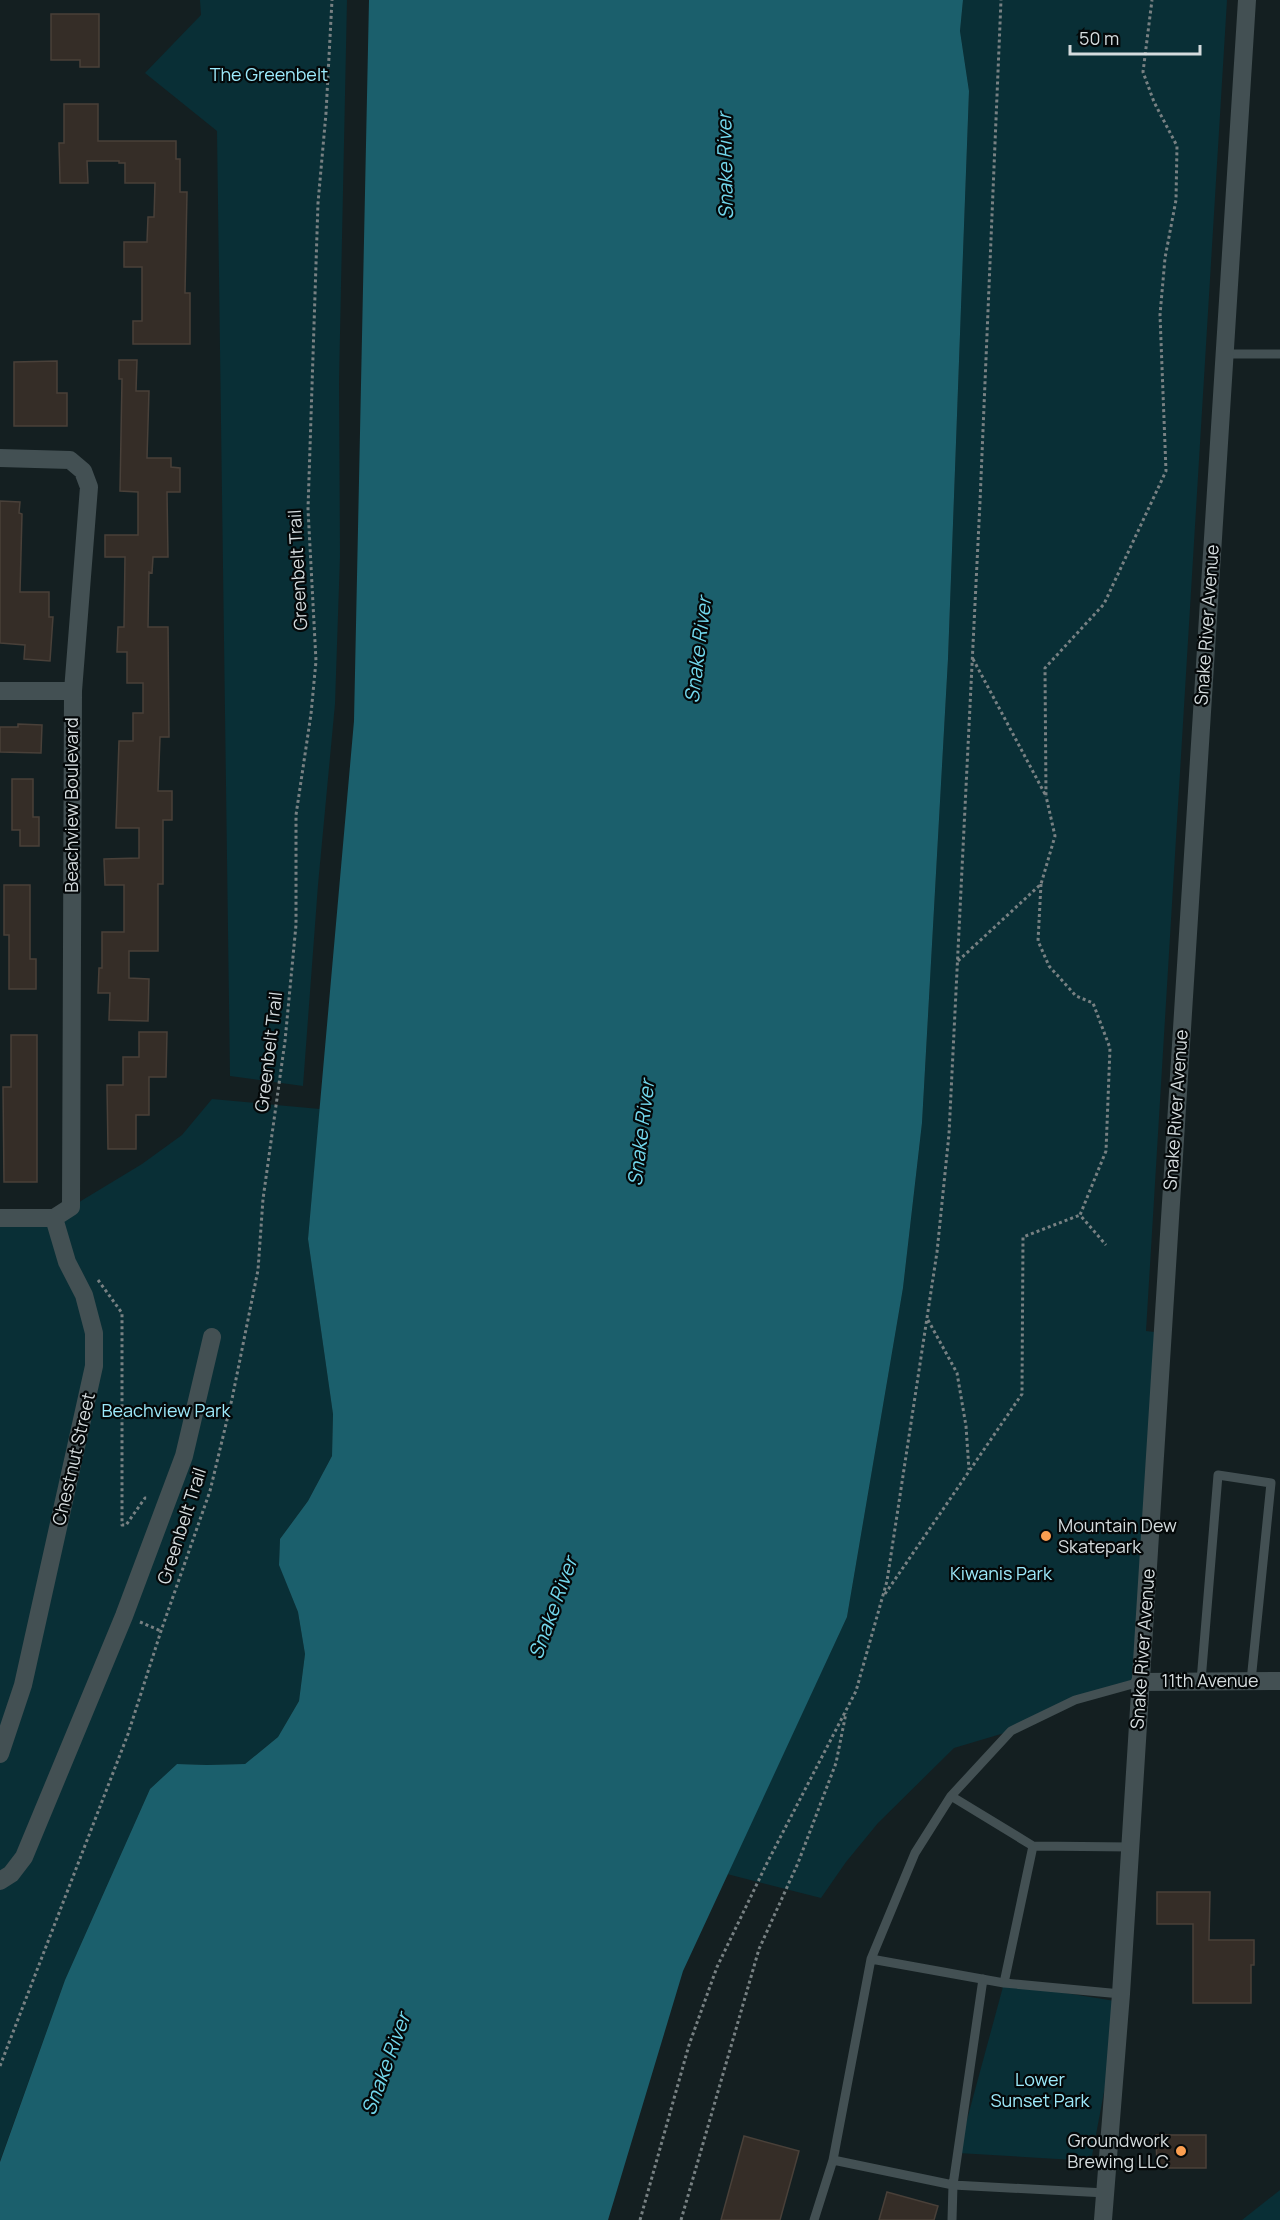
<svg xmlns="http://www.w3.org/2000/svg" width="1280" height="2220" font-family="Manrope,sans-serif">
<rect width="100%" height="100%" fill="#141f21"/>
<path fill="#092f36" d="M200,0H347L339,382L340,556L335,704L318,885L303,1086L230,1076L217,131L145,73L201,15Z
M963,0H1227L1146,1331L1163,1333L1140,1682L1075,1700L1011,1731L954,1748L878,1823L846,1862L821,1898L727,1874L847,1617L903,1288L922,1123L948,659L969,91L960,31Z
M212,1099L320,1109L308,1239L333,1414L332,1456L308,1501L280,1539L279,1564L298,1612L305,1654L299,1701L278,1737L245,1764L207,1765L177,1764L150,1789L65,1980L0,2161V1218L71,1207L142,1164L182,1135Z
M1004,1983L1121,2002L1091,2161L958,2153Z
M1280,2190V2220H1242Z"/>
<path fill="#1b5f6c" d="M369,0H963L960,31L969,91L948,659L922,1123L903,1288L847,1617L683,1971L608,2220H0V2162L65,1980L150,1789L177,1764L207,1765L245,1764L278,1737L299,1701L305,1654L298,1612L279,1565L280,1539L308,1501L332,1456L333,1414L308,1239L354,721Z"/>
<path fill="#352d27" stroke="#494039" stroke-width="1.5" d="M51,14H99V67H80V60H51Z
M64,104H98V141H176V159H180V192H187L185,293H190V344H133V321H142V267H124V242H147L148,217H154L155,183H125V163H119V161H87L88,183H60L59,143H64Z
M119,360H137L136,391H149L147,458H171V467L180,468V492H167L168,557H153L152,573L149,572L148,627H168L169,737H160L158,791H172V820H163V884H158V951H129V978L149,979L148,1021L109,1020L110,993H98L99,968H102V932H124V885H105L104,859L139,858V828H116L119,741H133V713H143V683H127V652H117L118,627H124L125,557H105V535H138V492L120,491L122,379H119Z
M57,361V393H67V426H14V362Z
M0,501L20,502L19,513L22,514L20,592H49V617H53L50,661L24,659L25,645L0,643Z
M18,724L42,725L41,753L0,752V727H18Z
M12,779H33V817H39V846H20V830H12Z
M4,885H30V959H36V989H9V935H4Z
M139,1032H167L166,1077H149V1115H136V1149H108L107,1085H123V1057H139Z
M11,1035H37V1182H4L3,1087H11Z
M1157,1892H1210L1209,1940H1254V1965H1251V2003H1193V1924H1157Z
M1156,2135H1206V2168H1157Z
M744,2136L799,2151L780,2220H721Z
M887,2192L938,2206L934,2220H879Z"/>
<g fill="none" stroke-linecap="round" stroke-linejoin="round">
<path stroke="#788183" stroke-width="3" stroke-dasharray="3 3" stroke-linecap="butt" d="M973,659L1046,796L1045,668L1104,604L1166,471L1160,315L1165,258L1176,200L1177,146L1154,102L1143,72L1152,0
M1041,884L1038,941L1049,966L1076,996L1093,1003L1110,1048L1106,1151L1080,1215L1106,1245
M958,961L1041,884L1055,836L1046,796
M98,1280L122,1313V1525H126L145,1498H149
M928,1320L957,1373L966,1426L969,1470
M885,1594L1022,1394L1023,1237L1080,1215
M140,1622L161,1631
M0,2066L128,1734L161,1631L210,1491L232,1399L258,1270L263,1199L285,1041L296,925V815L311,714L316,661L308,509L318,203L326,113L332,0
M640,2220L689,2045L717,1967L767,1863L856,1691L887,1581L937,1252L949,1134L980,502L1001,0
M681,2220L759,1949L798,1863L836,1763L846,1713"/>
<path stroke="#435053" stroke-width="9" d="M1225,354H1280
M1201,1681L1218,1475L1271,1483L1251,1681
M1033,1846L1131,1847
M871,1959L1004,1983L1121,1994
M1004,1983L1033,1846L951,1796L1011,1731L1075,1700L1140,1682
M833,2160L953,2185L1106,2193
M814,2220L833,2160L871,1959L915,1853L951,1796
M952,2220L953,2185L983,1979"/>
<path stroke="#435053" stroke-width="18" d="M0,458L70,460L83,471L89,487L73,691L71,1207L54,1218
M0,691H73
M0,1218H54L67,1262L84,1295L94,1333V1366L23,1685L0,1754
M1140,1682L1280,1681
M0,1881L11,1874L24,1857L124,1616L184,1456L212,1337"/>
<path stroke="#435053" stroke-width="18" d="M1103,2220L1121,1994L1247,0"/>
</g>
<g fill="#fb9e50" stroke="#040809" stroke-width="2">
<circle cx="1046" cy="1536" r="6"/>
<circle cx="1181" cy="2151" r="6"/>
</g>
<g text-anchor="middle" stroke-width="4.5" stroke-linejoin="round" paint-order="stroke">
<g font-size="18" fill="#9deafb" stroke="#040809">
<text x="269" y="81">The Greenbelt</text>
<text x="166" y="1417">Beachview Park</text>
<text x="1001" y="1580">Kiwanis Park</text>
<text x="1040" y="2086">Lower<tspan x="1040" dy="21">Sunset Park</tspan></text>
</g>
<g font-size="18" fill="#d5dcde" stroke="#040809">
<text transform="translate(298 570) rotate(-93)" y="6">Greenbelt Trail</text>
<text transform="translate(1207 625) rotate(-86)" y="6">Snake River Avenue</text>
<text transform="translate(72 805) rotate(-90)" y="6">Beachview Boulevard</text>
<text transform="translate(269 1052) rotate(-83)" y="6">Greenbelt Trail</text>
<text transform="translate(1176 1110) rotate(-86)" y="6">Snake River Avenue</text>
<text transform="translate(74 1459) rotate(-77)" y="6">Chestnut Street</text>
<text transform="translate(182 1526) rotate(-72)" y="6">Greenbelt Trail</text>
<text transform="translate(1143 1649) rotate(-86)" y="6">Snake River Avenue</text>
<text x="1210" y="1687">11th Avenue</text>
</g>
<g font-size="18" fill="#d5dcde" stroke="#040809" text-anchor="start">
<text x="1058" y="1532">Mountain Dew<tspan x="1058" dy="21">Skatepark</tspan></text>
<text x="1169" y="2147" text-anchor="end">Groundwork<tspan x="1169" dy="21">Brewing LLC</tspan></text>
</g>
<g font-size="20" font-style="italic" fill="#73d8ed" stroke="#040809">
<text transform="translate(725 166) rotate(-91)" y="7">Snake River</text>
<text transform="translate(698 650) rotate(-83)" y="7">Snake River</text>
<text transform="translate(641 1133) rotate(-83)" y="7">Snake River</text>
<text transform="translate(553 1608) rotate(-70)" y="7">Snake River</text>
<text transform="translate(386 2064) rotate(-70)" y="7">Snake River</text>
</g>
</g>
<path d="M1070 45v9h130v-9" fill="none" stroke="#d5dcde" stroke-width="3"/>
<text x="1079" y="45" font-size="18" fill="#d5dcde" stroke="#040809" stroke-width="4.5" paint-order="stroke">50 m</text>
</svg>
